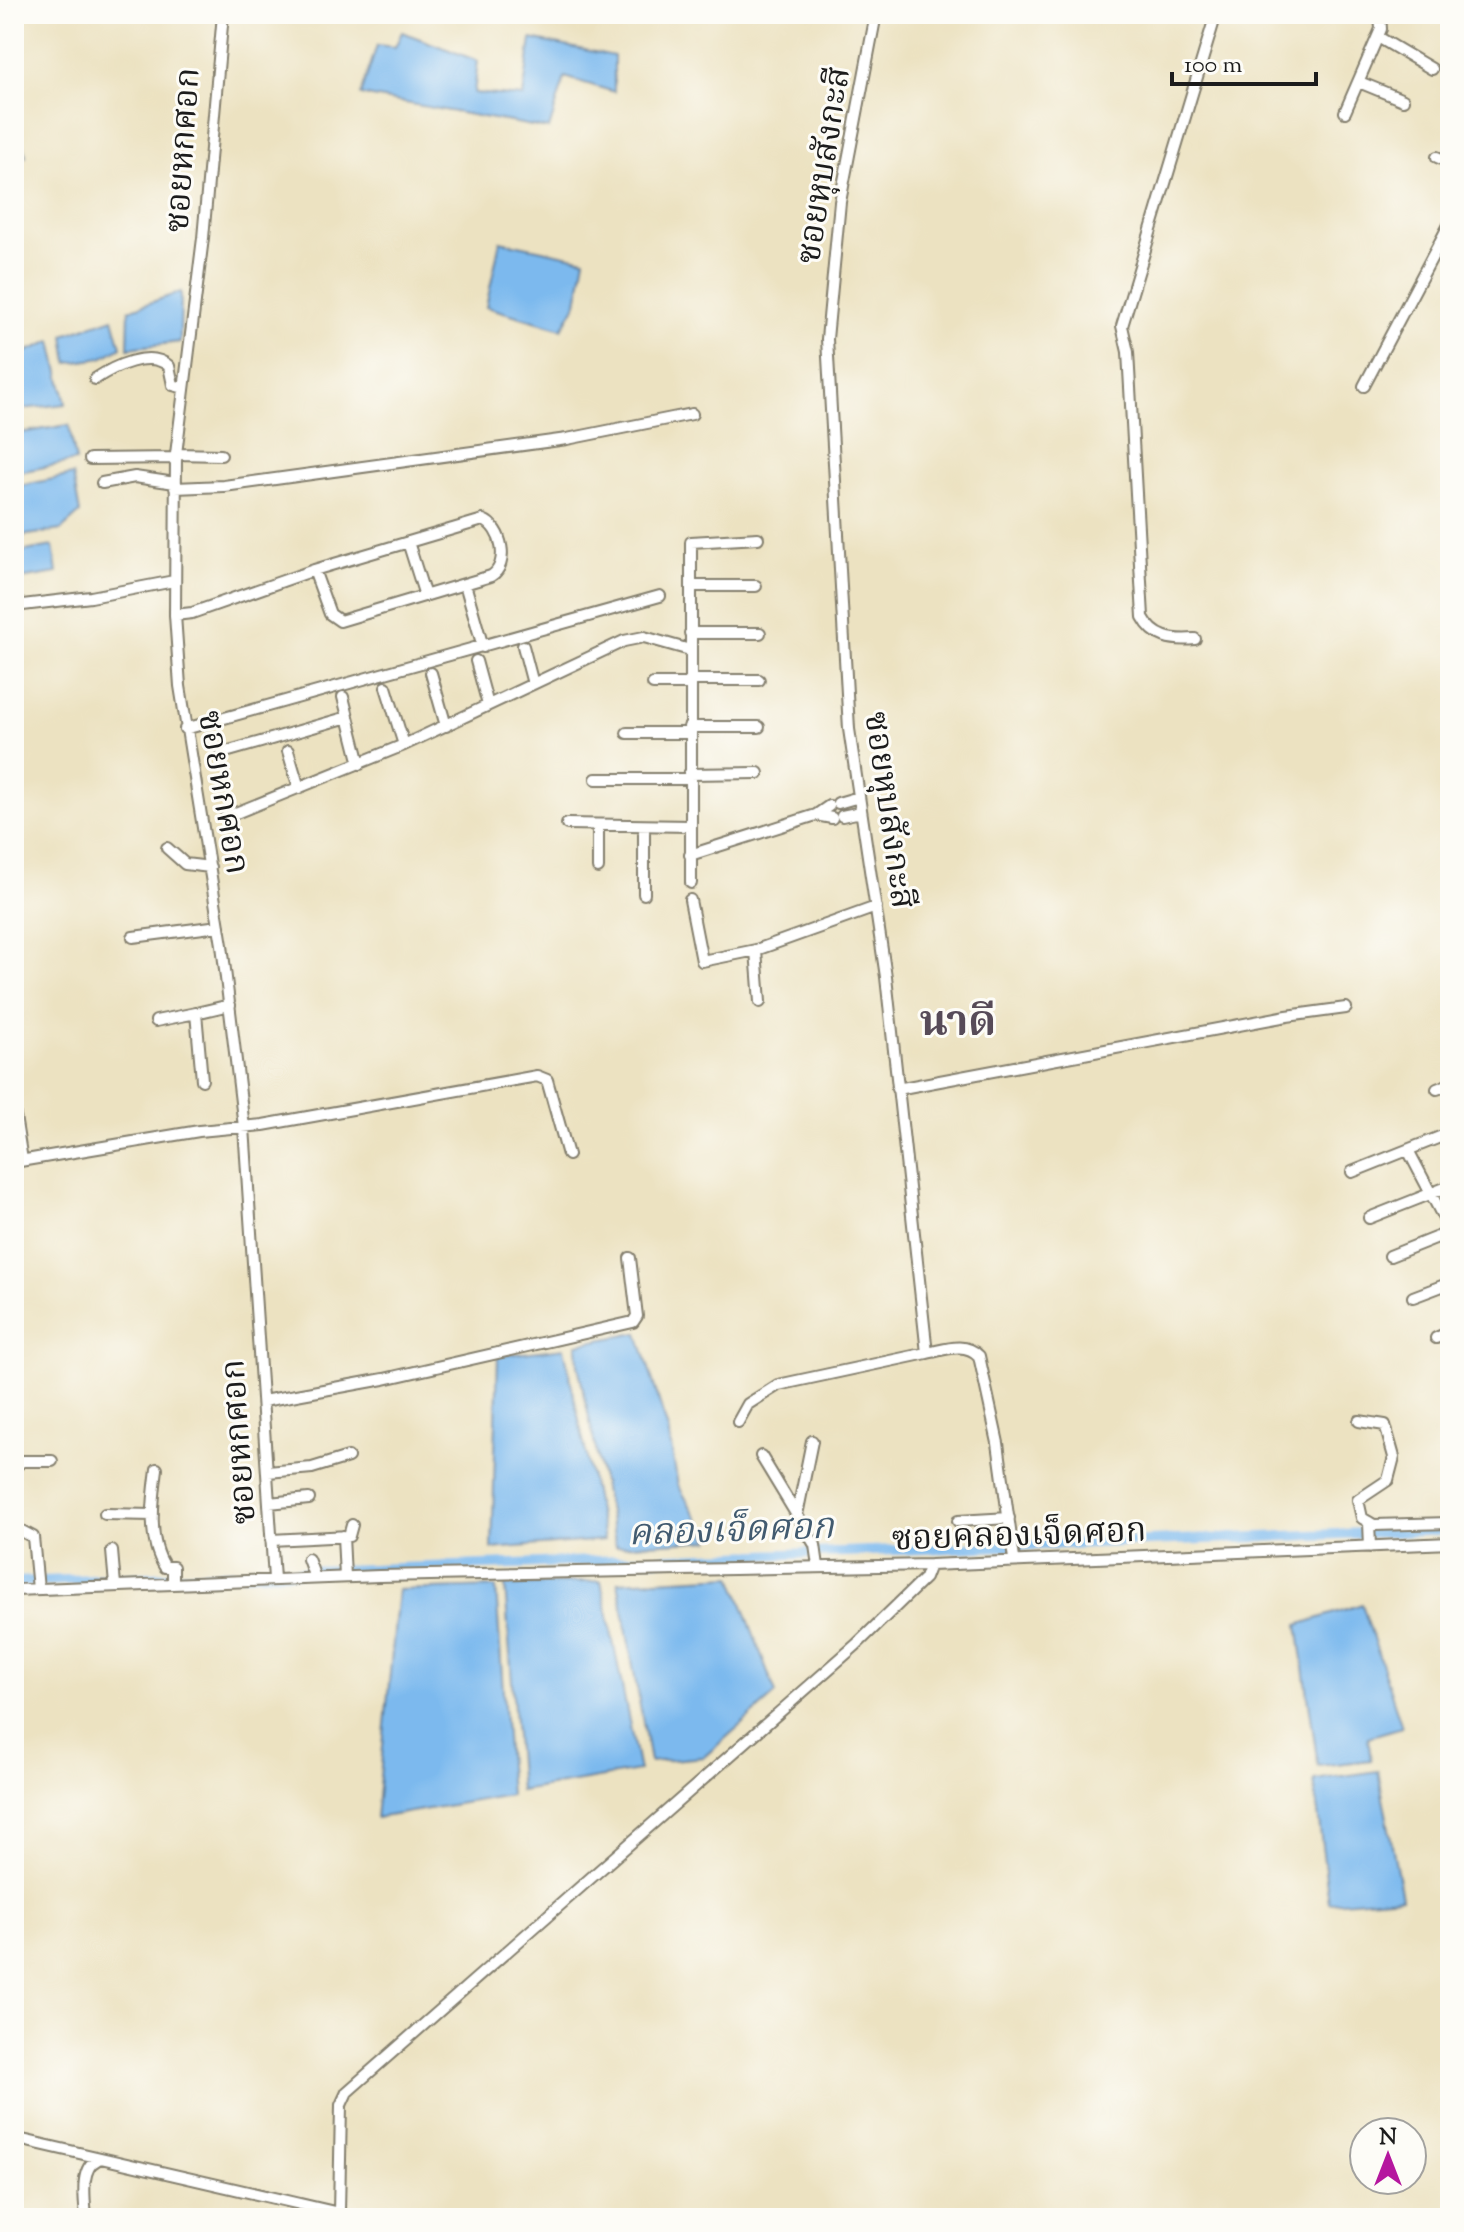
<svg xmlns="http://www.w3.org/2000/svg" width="1464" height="2232" font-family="'Sorts Mill Goudy','Noto Serif Thai',serif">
<rect width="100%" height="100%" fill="#fdfcf7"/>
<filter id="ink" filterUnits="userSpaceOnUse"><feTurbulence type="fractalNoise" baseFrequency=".0125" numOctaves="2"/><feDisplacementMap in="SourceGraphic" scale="16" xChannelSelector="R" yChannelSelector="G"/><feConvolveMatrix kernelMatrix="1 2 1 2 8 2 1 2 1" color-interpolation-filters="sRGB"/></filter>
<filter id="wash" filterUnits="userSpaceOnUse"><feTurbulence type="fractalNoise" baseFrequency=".006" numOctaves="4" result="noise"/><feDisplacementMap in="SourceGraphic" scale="32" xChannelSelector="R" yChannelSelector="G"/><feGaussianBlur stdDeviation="1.8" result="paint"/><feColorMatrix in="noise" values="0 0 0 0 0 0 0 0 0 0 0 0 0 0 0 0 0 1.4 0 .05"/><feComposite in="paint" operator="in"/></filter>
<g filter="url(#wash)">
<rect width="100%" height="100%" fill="#ece2c1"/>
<path fill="#7bb9ee" stroke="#4c6a85" stroke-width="2" d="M402,32L478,61L474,93L523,97L531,39L614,56V92L565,77L549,129L361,95L377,45L395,47Z
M14,109L26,156L14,159Z
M500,241L585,259L577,303L562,329L486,307Z
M181,292L180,342L128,348L129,310Z
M113,318L121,347L102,358L68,363L64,335Z
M52,341L66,404L14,410V357Z
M69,425L76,461L14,473V434Z
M73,475L80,513L61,530L14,537V487Z
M53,546L57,573L14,580V553Z
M638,1333L668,1430L678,1485L710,1540L616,1546L578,1365L577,1344Z
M564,1348L604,1540L492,1549L498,1356Z
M732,1576L776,1694L704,1757L650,1762L618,1582Z
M601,1581L639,1771L520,1791L505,1586Z
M496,1587L510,1795L376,1818L398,1590Z
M1362,1604L1402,1727L1368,1737L1371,1760L1318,1766L1298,1625Z
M1378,1771L1402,1897L1329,1903L1314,1780Z"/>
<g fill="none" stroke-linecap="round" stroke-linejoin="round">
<path stroke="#7bb9ee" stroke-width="10" d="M14,1582L1450,1530"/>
</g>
</g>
<g filter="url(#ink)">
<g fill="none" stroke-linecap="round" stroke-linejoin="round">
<g stroke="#847f6e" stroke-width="14">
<path id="minor" d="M223,14L203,238L176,454L175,615L180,686L222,945L244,1127L274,1579
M876,14L840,202L827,339L849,729L886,977L927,1353C944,1350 965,1341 979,1356L998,1443L1014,1559
M1378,37L1432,69
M1359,82L1403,100
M1345,112L1381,29L1380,14
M1437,157L1450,163
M95,379C113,367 149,349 169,366L173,385L184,388
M1364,386L1450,223
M176,454L221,455
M90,459L176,458
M102,483L135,477L175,483
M175,488L224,486L567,439L692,414
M408,542L425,596
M465,584L483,647
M691,586H756
M14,606L91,597L174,581
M175,615L192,613L314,570L483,520C502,527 510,565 491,576L340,621L330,614L314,570
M690,633H760
M1195,639C1172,641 1154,638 1143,617L1128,352L1122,326L1216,14
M523,646L533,684
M476,661L488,705
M431,673L446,726
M690,680H759
M653,684H690
M386,687L404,745
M343,697L360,764
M689,727H759
M185,729L660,596
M627,733H689
M288,751L299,788
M222,753L348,717
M689,774L758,773
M596,779H689
M838,803L859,797
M816,815L832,818
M842,816L861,812
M226,817L404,745L624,641L644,637L690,650
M567,824L690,826
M598,825V868
M167,848L185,864L210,867
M690,855L816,815L829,806
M691,883V542L758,538
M644,894V826
M690,900L702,961L756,950L876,907
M133,937L219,926
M756,950L760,1002
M156,1021L196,1013
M202,1080L196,1013L230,1005
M897,1089L1287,1016L1346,1008
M1437,1089L1450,1084
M14,1110L22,1160
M1408,1150L1450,1230
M14,1162L199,1131L263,1125L537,1076L547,1080L568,1155
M1352,1172L1450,1133
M1369,1218L1450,1186
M1390,1256L1450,1232
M1413,1297L1450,1283
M1436,1338L1450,1332
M263,1401L384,1379L633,1322L637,1316L630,1258
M1359,1421L1385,1425L1394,1457L1388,1480L1358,1500L1362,1518L1374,1525L1450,1523
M738,1422L748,1404L778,1385L927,1353
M761,1456L815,1545L818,1566
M14,1468L22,1461H52
M157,1469C153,1500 147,1540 165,1567H173V1583
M268,1472L312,1468L348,1457
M269,1503L309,1499
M105,1514L153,1515
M797,1515L812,1441
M958,1521L1009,1518
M1369,1522L1370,1547
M14,1527L33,1537L38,1589
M343,1536L345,1577
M271,1540L349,1536L352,1525
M112,1551L115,1585
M308,1559L315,1578
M14,1590L379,1576L930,1565L1450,1543
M14,2138L339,2213L341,2105L347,2092L856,1645L925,1578L930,1565
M86,2218C85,2201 79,2168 97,2160"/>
</g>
<use href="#minor" stroke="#fff" stroke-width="10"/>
</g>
</g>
<g text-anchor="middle" stroke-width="6" stroke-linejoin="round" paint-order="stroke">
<g font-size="34" fill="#1c1c1c" stroke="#fdfcf7">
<text transform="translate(181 150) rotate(-86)" y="12">ซอยหกศอก</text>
<text transform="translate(822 165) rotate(-81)" y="12">ซอยหุบสังกะสี</text>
<text transform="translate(225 792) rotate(80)" y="12">ซอยหกศอก</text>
<text transform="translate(891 810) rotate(82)" y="12">ซอยหุบสังกะสี</text>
<text transform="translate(237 1442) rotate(-94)" y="12">ซอยหกศอก</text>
<text transform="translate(1019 1533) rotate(-2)" y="12">ซอยคลองเจ็ดศอก</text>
</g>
<g font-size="36" font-style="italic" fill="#425b70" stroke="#fdfcf7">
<text transform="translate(731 1528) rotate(-2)" y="13">คลองเจ็ดศอก</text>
</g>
<g font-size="42" font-weight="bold" fill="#574b58" stroke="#fdfcf7">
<text x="958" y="1035">นาดี</text>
</g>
</g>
<rect width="1464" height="2232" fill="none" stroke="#fdfcf7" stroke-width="48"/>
<g transform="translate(1388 2156)"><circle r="38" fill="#fdfcf7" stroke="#a3a29f" stroke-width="2"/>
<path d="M0-6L14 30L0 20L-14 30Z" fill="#b5179e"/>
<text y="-12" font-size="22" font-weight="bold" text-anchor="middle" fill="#1c1c1c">N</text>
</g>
<path d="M1172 72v12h144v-12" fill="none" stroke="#1c1c1c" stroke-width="4"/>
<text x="1184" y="72" font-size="24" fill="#1c1c1c" stroke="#fdfcf7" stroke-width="6" paint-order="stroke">100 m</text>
</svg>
